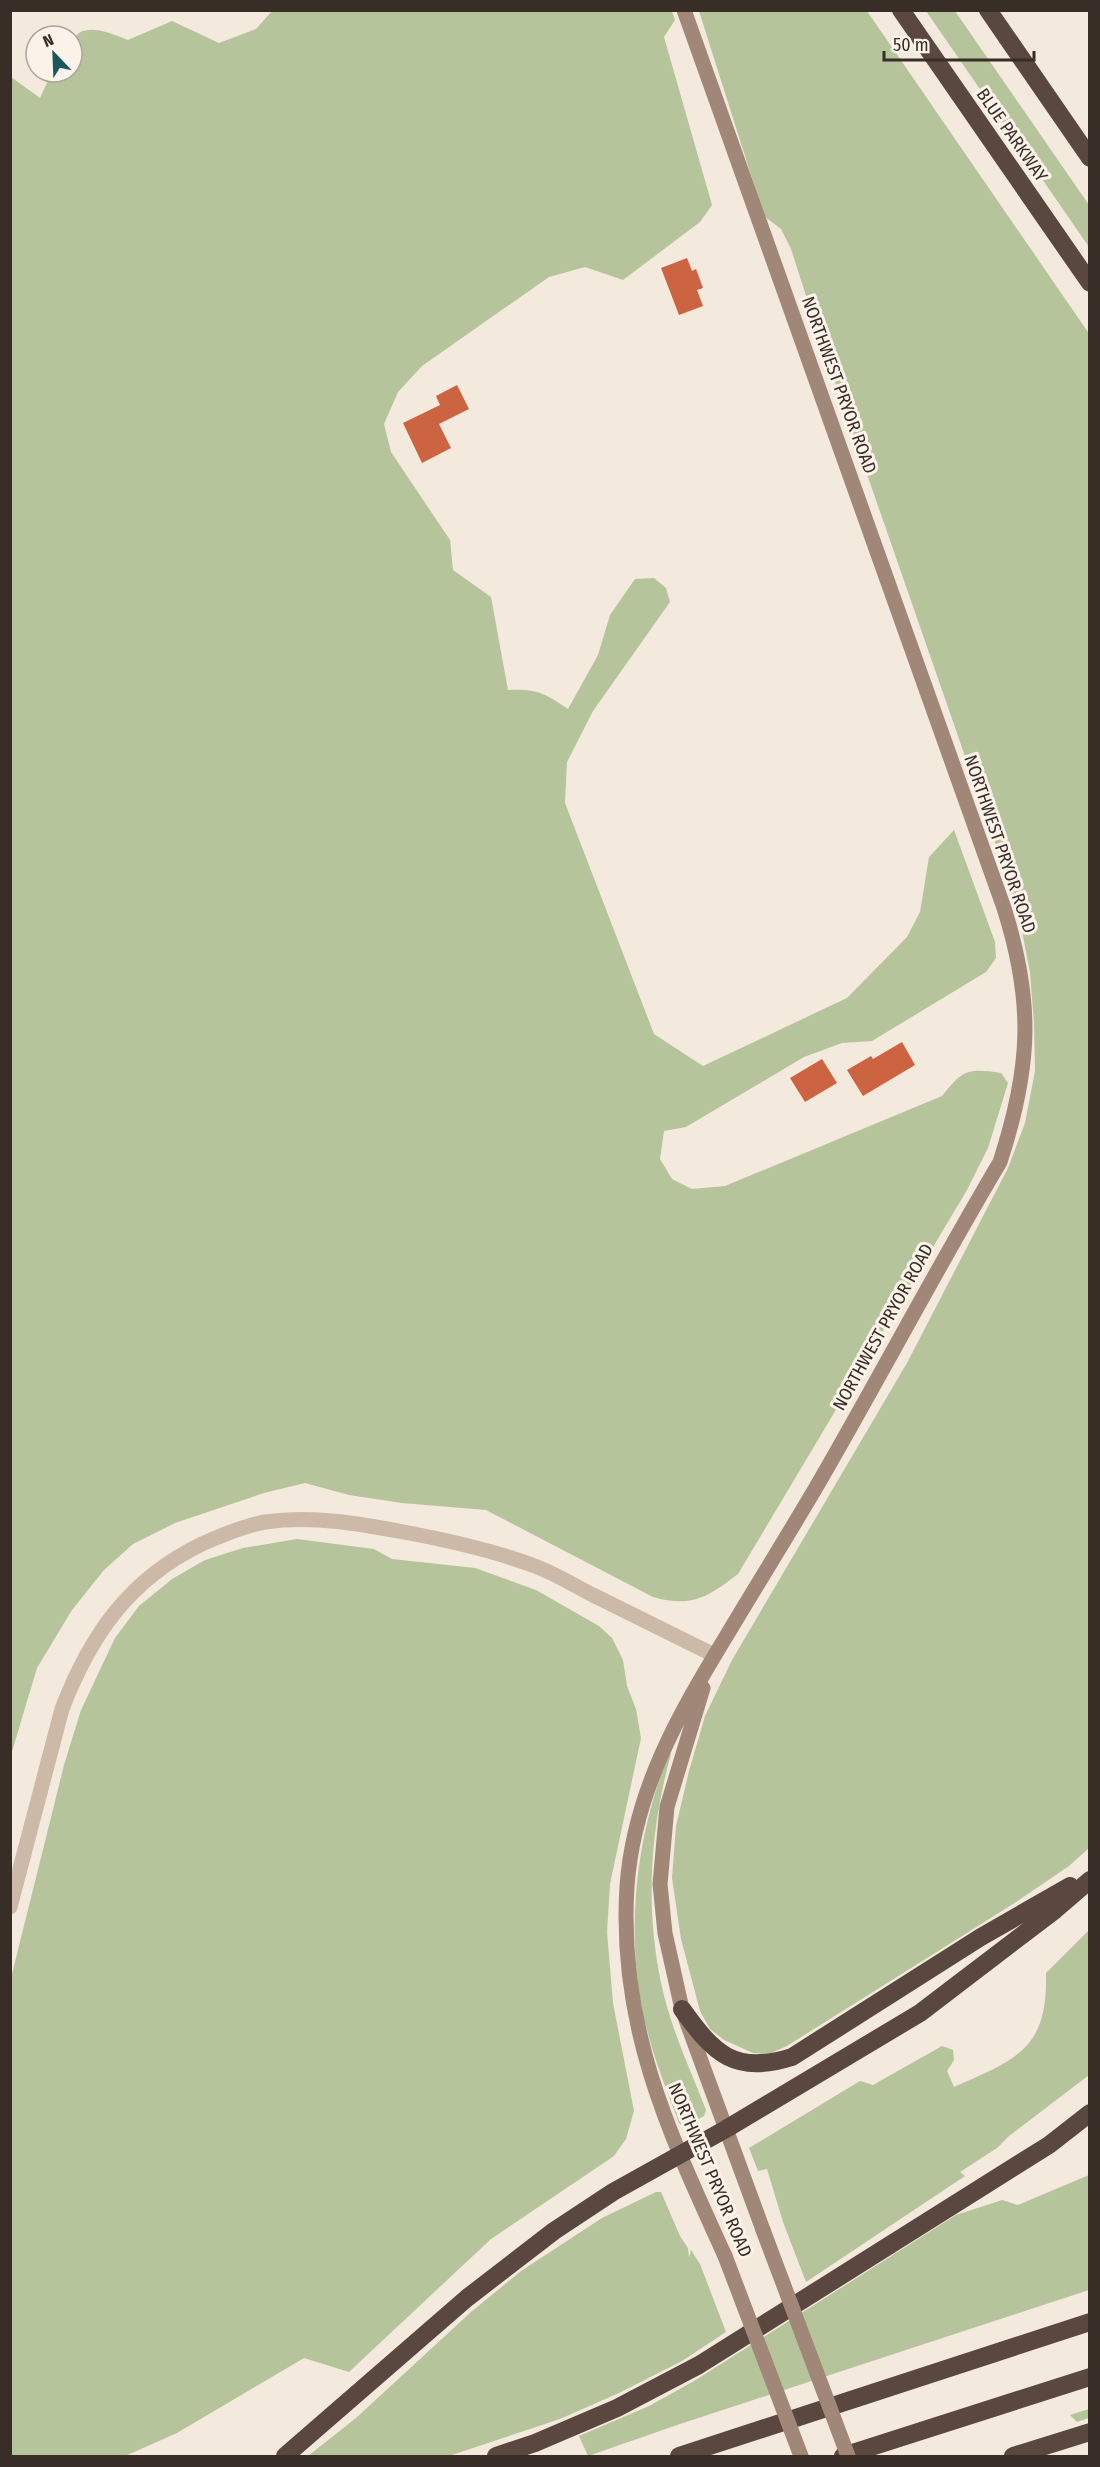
<svg xmlns="http://www.w3.org/2000/svg" width="1100" height="2467" viewBox="0 0 1100 2467" font-family="'Fira Sans Condensed',sans-serif">
<style>
.green{fill:#b6c49b}
.building{fill:#cc6442}
.lines{fill:none;stroke-linecap:round;stroke-linejoin:round}
.minor{stroke:#ccb9a7;stroke-width:15}
.secondary{stroke:#a08778;stroke-width:15}
.motorway{stroke:#5a473f;stroke-width:18}
.secondary-bridge{stroke:#a08778;stroke-width:15}
.labels{text-anchor:middle;dominant-baseline:central;stroke-width:6;stroke-linejoin:round;paint-order:stroke}
.street-label{font-size:18px;fill:#392d28;stroke:#fbf3e9}
</style>
<rect width="100%" height="100%" fill="#f3e9dc"/>
<g class="green">
<path d="M273 10 672 11 675 20 664 37 712 205 700 222 623 280 585 267 549 277 422 366 398 392 384 424 391 452 450 540 453 570 491 597 508 690C538 689 544 693 568 709L598 655 610 615 635 579 654 578 666 588 670 602 593 711 567 762 565 803 654 1034 703 1066 847 998 907 937 920 912 929 857 954 830 995 942 996 958 986 972 872 1041 842 1043 804 1057 686 1127 664 1131 660 1159 672 1179 692 1189 725 1186 942 1096C963 1070 967 1068 1001 1073L1008 1083 988 1148 967 1190 738 1574C708 1597 692 1608 653 1597L486 1510 402 1503 349 1495 305 1483 264 1493 175 1523 133 1544 104 1570 72 1610 37 1668 11 1755V77L40 98 52 72H72C72 64 69 51 72 43 80 19 112 34 128 40L172 21 219 43 256 29Z"/>
<polygon points="699,11 867,11 1090,335 1089,1848 1069,1866 1013,1904 787,2046 769,2054 753,2053 724,2040 710,2029 700,2011 681,1939 672,1878 676,1826 689,1771 705,1716 732,1660 907,1363 1008,1168 1025,1123 1035,1071 1034,1023 1030,973 1021,926 1008,880 819,336 791,249 781,229 764,216"/>
<polygon points="926,11 955,11 1089,205 1089,247"/>
<polygon points="297,1539 374,1549 392,1559 475,1568 536,1590 599,1626 612,1638 623,1660 627,1686 636,1709 641,1738 610,1884 607,1932 613,2003 634,2111 626,2139 614,2156 491,2239 349,2372 304,2358 177,2433 125,2456 11,2456 11,1978 64,1765 81,1710 115,1638 139,1606 172,1579 205,1560 243,1548"/>
<path d="M669 1753 671 1754C648 1836 644 1924 667 2007 677 2042 693 2076 706 2110L704 2116 684 2127 679 2123C669 2096 658 2069 650 2041 623 1948 633 1843 669 1753Z"/>
<path d="M1089 1930V2075L1009 2136 997 2148 960 2172 965 2176 806 2282 783 2222 767 2169 758 2171 749 2148 860 2081 873 2085 942 2046 953 2050 954 2060 947 2071 954 2087C1017 2059 1048 2049 1046 1973Z"/>
<polygon points="1089,2175 1089,2290 680,2424 588,2456 579,2436 649,2406 694,2381 956,2215 1002,2200 1018,2205"/>
<polygon points="656,2192 661,2192 680,2236 688,2248 689,2258 691,2250 700,2264 726,2332 682,2361 619,2393 560,2419 449,2456 308,2456 356,2418 471,2312 521,2271 602,2218"/>
<polygon points="1089,2409 1089,2418 1077,2422 1070,2415"/>
</g>
<g class="building">
<polygon points="687,258 692,271 696,269 703,288 697,290 703,306 679,315 661,268"/>
<polygon points="457,385 469,409 439,424 451,448 422,463 403,423 440,405 436,396"/>
<polygon points="902,1042 915,1065 863,1096 847,1070 871,1056 873,1059"/>
<polygon points="822,1059 837,1083 805,1102 790,1078"/>
</g>
<g class="lines">
<path class="minor" d="M10 1907 62 1709C90 1636 129 1579 202 1544 222 1535 243 1526 265 1522 313 1515 362 1524 409 1533 451 1541 492 1550 532 1565 553 1572 573 1585 593 1595 633 1615 674 1635 714 1655"/>
<g class="secondary">
<path d="M684 10 1004 908C1034 1003 1031 1067 1000 1162 937 1268 880 1377 818 1484 788 1535 757 1585 727 1635 679 1714 634 1791 627 1886 618 2026 669 2133 725 2256"/>
<polyline points="703,1688 667,1807 660,1884 665,1933 682,2009 763,2230"/>
</g>
<g class="motorway">
<polyline points="901,10 1090,283"/>
<polyline points="988,10 1090,158"/>
<path d="M682 2009C714 2054 735 2075 792 2057L981 1937 1070 1886"/>
<polyline points="285,2456 467,2298 554,2231 613,2192 726,2129 920,2013 1055,1910 1090,1880"/>
<polyline points="496,2456 535,2443 617,2408 699,2365 1049,2145 1090,2113"/>
<polyline points="679,2456 1090,2322"/>
<polyline points="843,2456 1090,2377"/>
<polyline points="1013,2456 1090,2432"/>
</g>
<g class="secondary-bridge">
<polyline points="763,2230 848,2456"/>
<polyline points="725,2256 801,2456"/>
</g>
</g>
<g class="labels">
<g class="street-label">
<text transform="translate(1012 135) rotate(55)">BLUE PARKWAY</text>
<text transform="translate(839 385) rotate(70)">NORTHWEST PRYOR ROAD</text>
<text transform="translate(1000 844) rotate(71)">NORTHWEST PRYOR ROAD</text>
<text transform="translate(883 1327) rotate(-61)">NORTHWEST PRYOR ROAD</text>
<text transform="translate(710 2170) rotate(67)">NORTHWEST PRYOR ROAD</text>
</g>
</g>
<rect width="1100" height="2467" fill="none" stroke="#392d28" stroke-width="24"/>
<g transform="translate(54 54) rotate(337)"><circle r="28" fill="#fbf3e9" stroke="#ada49c" stroke-width="1.5"/>
<path d="M0-4.5L10 22L0 15L-10 22Z" fill="#1b585c"/>
<text y="-9" font-size="16" font-weight="bold" text-anchor="middle" fill="#392d28">N</text>
</g>
<path d="M884 51v9h150v-9" fill="none" stroke="#392d28" stroke-width="3"/>
<text x="893" y="51" font-size="18" fill="#392d28" stroke="#fbf3e9" stroke-width="4.5" paint-order="stroke">50 m</text>
</svg>
